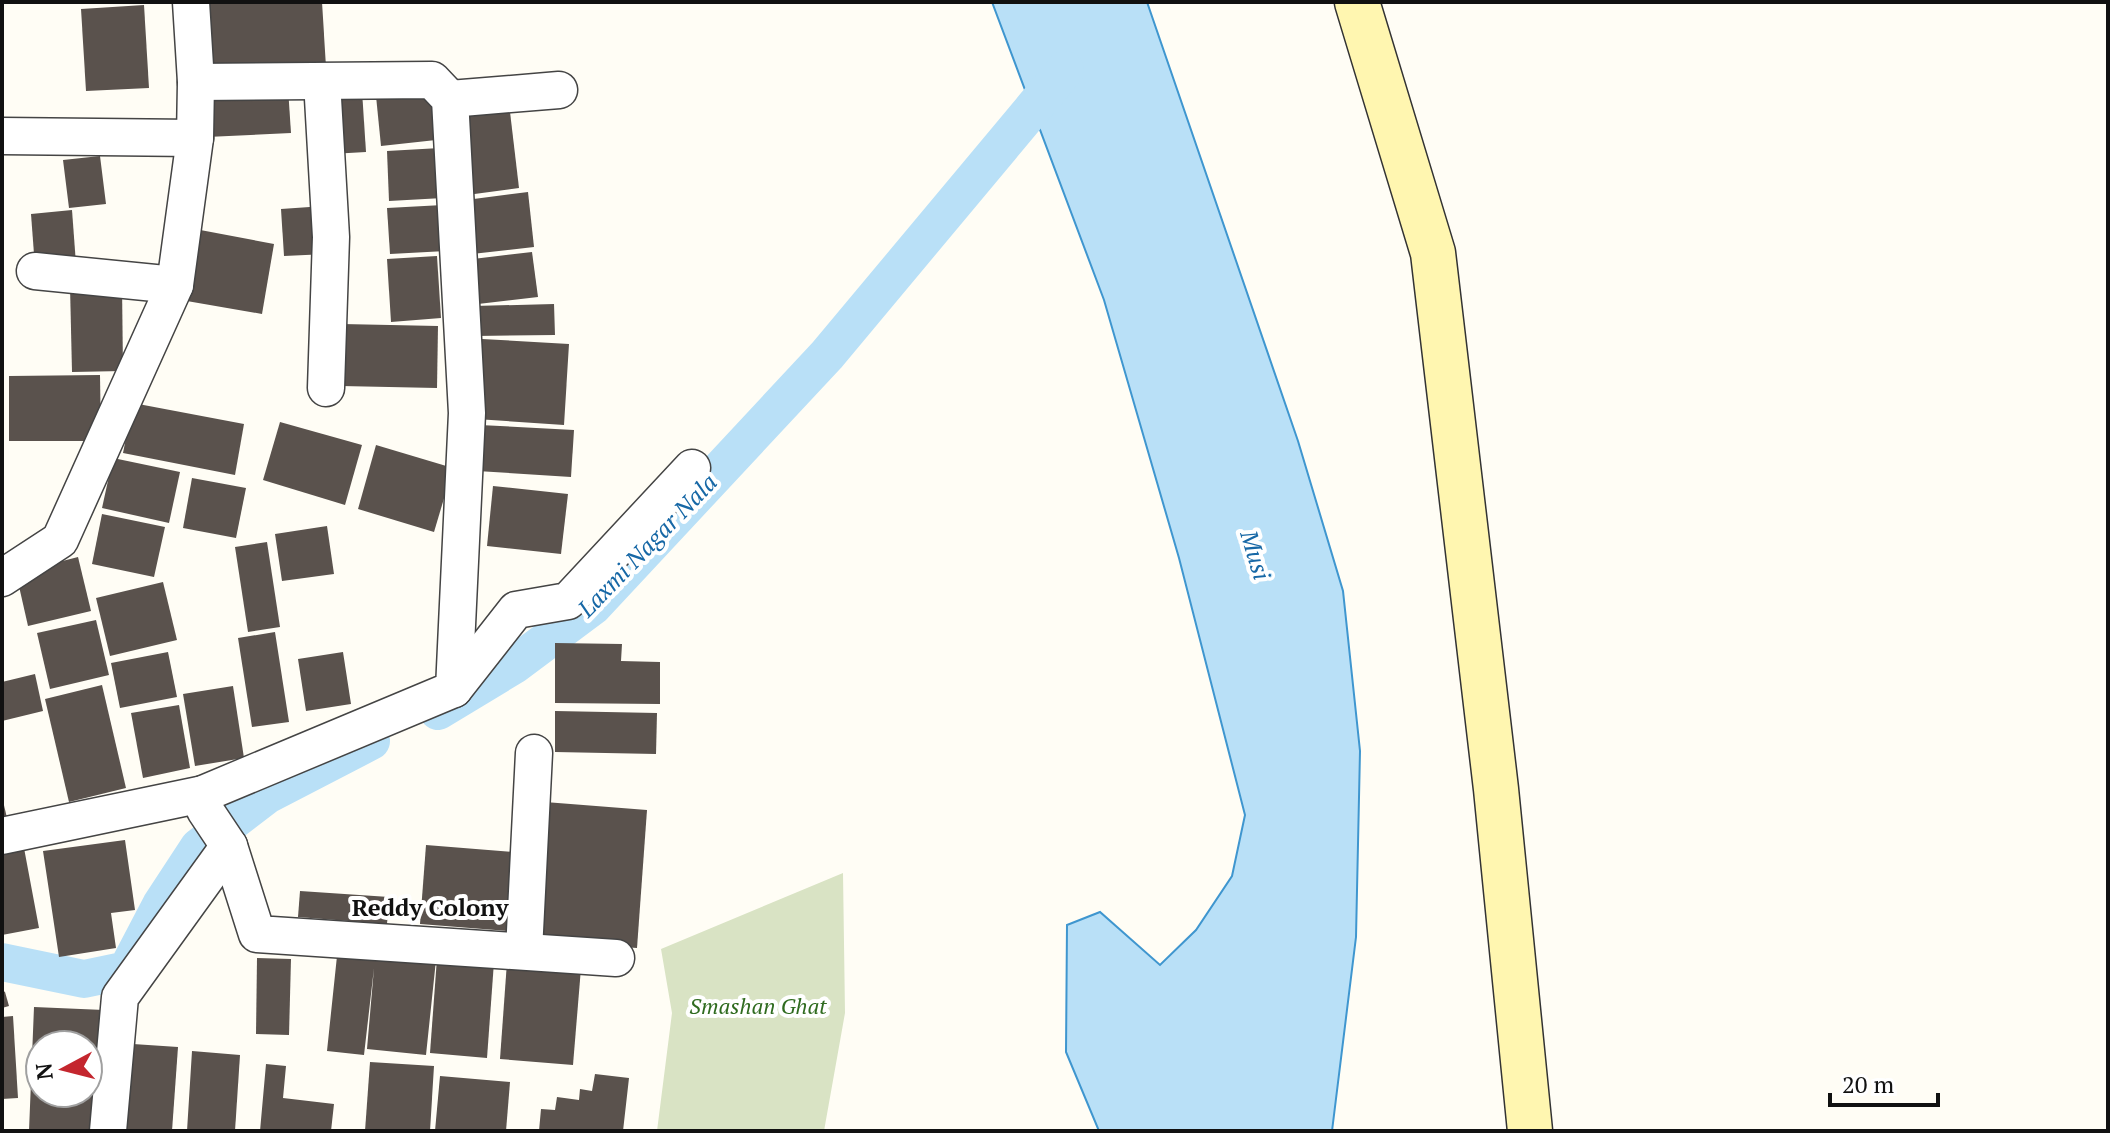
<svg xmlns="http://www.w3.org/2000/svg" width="2110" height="1133" viewBox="0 0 2110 1133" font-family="'PT Serif',serif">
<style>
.cemetery{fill:#d9e3c4}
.water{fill:#b9e0f7;stroke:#3f96cf;stroke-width:2}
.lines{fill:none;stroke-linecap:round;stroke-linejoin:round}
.canal{stroke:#b9e0f7;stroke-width:38}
.building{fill:#5a524d;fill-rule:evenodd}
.street-casing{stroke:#444;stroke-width:39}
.secondary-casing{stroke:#333;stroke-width:47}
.street{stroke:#fff;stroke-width:36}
.secondary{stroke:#fff6b0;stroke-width:44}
.labels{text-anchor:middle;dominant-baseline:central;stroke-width:8;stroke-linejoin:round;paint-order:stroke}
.park-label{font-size:22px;font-style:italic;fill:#2f6b1f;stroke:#fff}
.water-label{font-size:24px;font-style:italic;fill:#1768a6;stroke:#fff}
.neighbourhood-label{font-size:24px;font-weight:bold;fill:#111;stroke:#fff}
</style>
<rect width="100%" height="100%" fill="#fffdf5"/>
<polygon class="cemetery" points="843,873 845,1013 824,1131 657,1131 672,1013 661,949"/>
<polygon class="water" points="992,2 1147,2 1298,441 1343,591 1360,751 1356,937 1332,1131 1099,1131 1066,1052 1067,925 1100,912 1160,965 1196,930 1232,876 1245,815 1179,558 1104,300"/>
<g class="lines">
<g class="canal">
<polyline points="438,711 514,665 593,606 827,355 1065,70"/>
<polyline points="2,962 84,979 127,970 161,905 199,847 267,795 371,741"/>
</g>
</g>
<g class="building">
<polygon points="196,2 322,2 326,67 200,74"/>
<polygon points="144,5 149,88 86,91 81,9"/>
<polygon points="288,88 291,133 207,137 204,93"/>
<polygon points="362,91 366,152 331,154 327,93"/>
<polygon points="431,91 436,140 381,146 376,96"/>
<polygon points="508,95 519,188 467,195 456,101"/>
<polygon points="440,148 443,198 389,201 387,151"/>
<polygon points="100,156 106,204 69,208 63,160"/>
<polygon points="528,192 534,247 472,254 466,200"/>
<polygon points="443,205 446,251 390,254 387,208"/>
<polygon points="324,206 327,254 284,256 281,209"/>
<polygon points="72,210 76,264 35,267 31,214"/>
<polygon points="195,229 274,244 262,314 181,300"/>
<polygon points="532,252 538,297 478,304 473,259"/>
<polygon points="437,256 441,318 391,322 387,259"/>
<polygon points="122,285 123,371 72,372 70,286"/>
<polygon points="554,304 555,335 475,336 474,306"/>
<polygon points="342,324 438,326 437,388 341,386"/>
<polygon points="482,339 569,344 564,425 476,419"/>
<polygon points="100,375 101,441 9,441 9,376"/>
<polygon points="133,403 244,424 235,475 123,453"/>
<polygon points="280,422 362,445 345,505 263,480"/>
<polygon points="480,425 574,430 571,477 477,471"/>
<polygon points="376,445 453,468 434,532 358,509"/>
<polygon points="113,458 180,472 169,523 102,508"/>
<polygon points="192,478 246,488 236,538 183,528"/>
<polygon points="493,486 568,494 561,554 487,546"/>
<polygon points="102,514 165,527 154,577 92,564"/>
<polygon points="327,526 334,574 282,581 275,534"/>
<polygon points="267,542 280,627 248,632 235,547"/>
<polygon points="78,557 91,611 28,626 16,573"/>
<polygon points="163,582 177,640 110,656 96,598"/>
<polygon points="96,620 109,675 50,689 37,633"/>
<polygon points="275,632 289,722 252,727 238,638"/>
<polygon points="555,643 622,644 621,661 660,662 660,704 555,703"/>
<polygon points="168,652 177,697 120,708 111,663"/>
<polygon points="343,652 351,704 306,711 298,659"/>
<polygon points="35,674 43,711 2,721 2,682"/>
<polygon points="102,685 126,788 69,802 45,699"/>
<polygon points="233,686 244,758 195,766 183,694"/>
<polygon points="179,705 190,768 143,778 131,713"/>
<polygon points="555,711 657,713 656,754 555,752"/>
<polygon points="2,797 8,822 2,823"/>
<polygon points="545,802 647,810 637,948 534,941"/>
<polygon points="125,840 135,910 111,913 116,948 59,957 43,851"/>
<polygon points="426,845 514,852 508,931 420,924"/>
<polygon points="24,848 39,928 2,935 2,852"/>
<polygon points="300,891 389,897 387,924 298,917"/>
<polygon points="376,954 436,960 426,1055 367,1049 374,968 364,1055 327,1051 337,956 375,960"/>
<polygon points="257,958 291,959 289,1035 256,1034"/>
<polygon points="437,958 494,962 487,1058 430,1053"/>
<polygon points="507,962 581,968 573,1065 500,1059"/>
<polygon points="2,990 5,992 9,1006 2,1008"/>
<path d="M34 1007 104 1010 100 1131H29ZM40 1045H88V1093H40Z"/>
<polygon points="13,1016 18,1098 2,1099 2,1017"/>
<polygon points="118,1043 178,1047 172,1131 112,1131"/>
<polygon points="192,1051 240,1055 235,1131 187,1131"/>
<polygon points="370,1062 434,1066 430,1131 365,1131"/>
<polygon points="266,1064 286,1066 283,1098 334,1104 331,1131 260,1131"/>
<polygon points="595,1074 629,1078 623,1131 539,1131 541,1109 555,1110 557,1097 579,1100 580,1089 592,1091"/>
<polygon points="440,1076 510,1082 506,1131 435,1131"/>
</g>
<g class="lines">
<defs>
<g id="street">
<polyline points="322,81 331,237 326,388"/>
<polyline points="450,99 559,90"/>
<polyline points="2,136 195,138"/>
<polyline points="35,271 175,285"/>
<polyline points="2,578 60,540 175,285 195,138 196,82 191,2"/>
<polyline points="454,689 516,610 568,601 692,468"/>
<polyline points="203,794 205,810 229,846 257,934 616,958"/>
<polyline points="2,836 203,794 454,689 467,413 450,99 432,80 196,82"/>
<polyline points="524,951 534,753"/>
<polyline points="108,1131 120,997 229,846"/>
</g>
<polyline id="secondary" points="1357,2 1433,253 1496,789 1530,1131"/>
</defs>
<use href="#street" class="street-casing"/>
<use href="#secondary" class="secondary-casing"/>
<use href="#street" class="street"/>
<use href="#secondary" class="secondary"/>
</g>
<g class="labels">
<g class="park-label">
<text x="758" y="1005">Smashan Ghat</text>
</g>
<g class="water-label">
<text transform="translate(647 545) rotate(-46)">Laxmi Nagar Nala</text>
<text transform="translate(1256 555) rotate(73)">Musi</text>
</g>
<g class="neighbourhood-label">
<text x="430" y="907">Reddy Colony</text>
</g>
</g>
<rect width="2110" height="1133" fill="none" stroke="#111111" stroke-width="8"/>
<g transform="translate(64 1069) rotate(263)"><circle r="38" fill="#ffffff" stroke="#a0a0a0" stroke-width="2"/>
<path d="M0-6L14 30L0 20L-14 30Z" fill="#c4262e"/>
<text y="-12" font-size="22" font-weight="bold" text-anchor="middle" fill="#111111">N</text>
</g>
<path d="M1830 1093v12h108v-12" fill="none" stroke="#111111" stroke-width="4"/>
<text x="1842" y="1093" font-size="24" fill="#111111" stroke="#ffffff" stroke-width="6" paint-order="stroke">20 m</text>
</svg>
